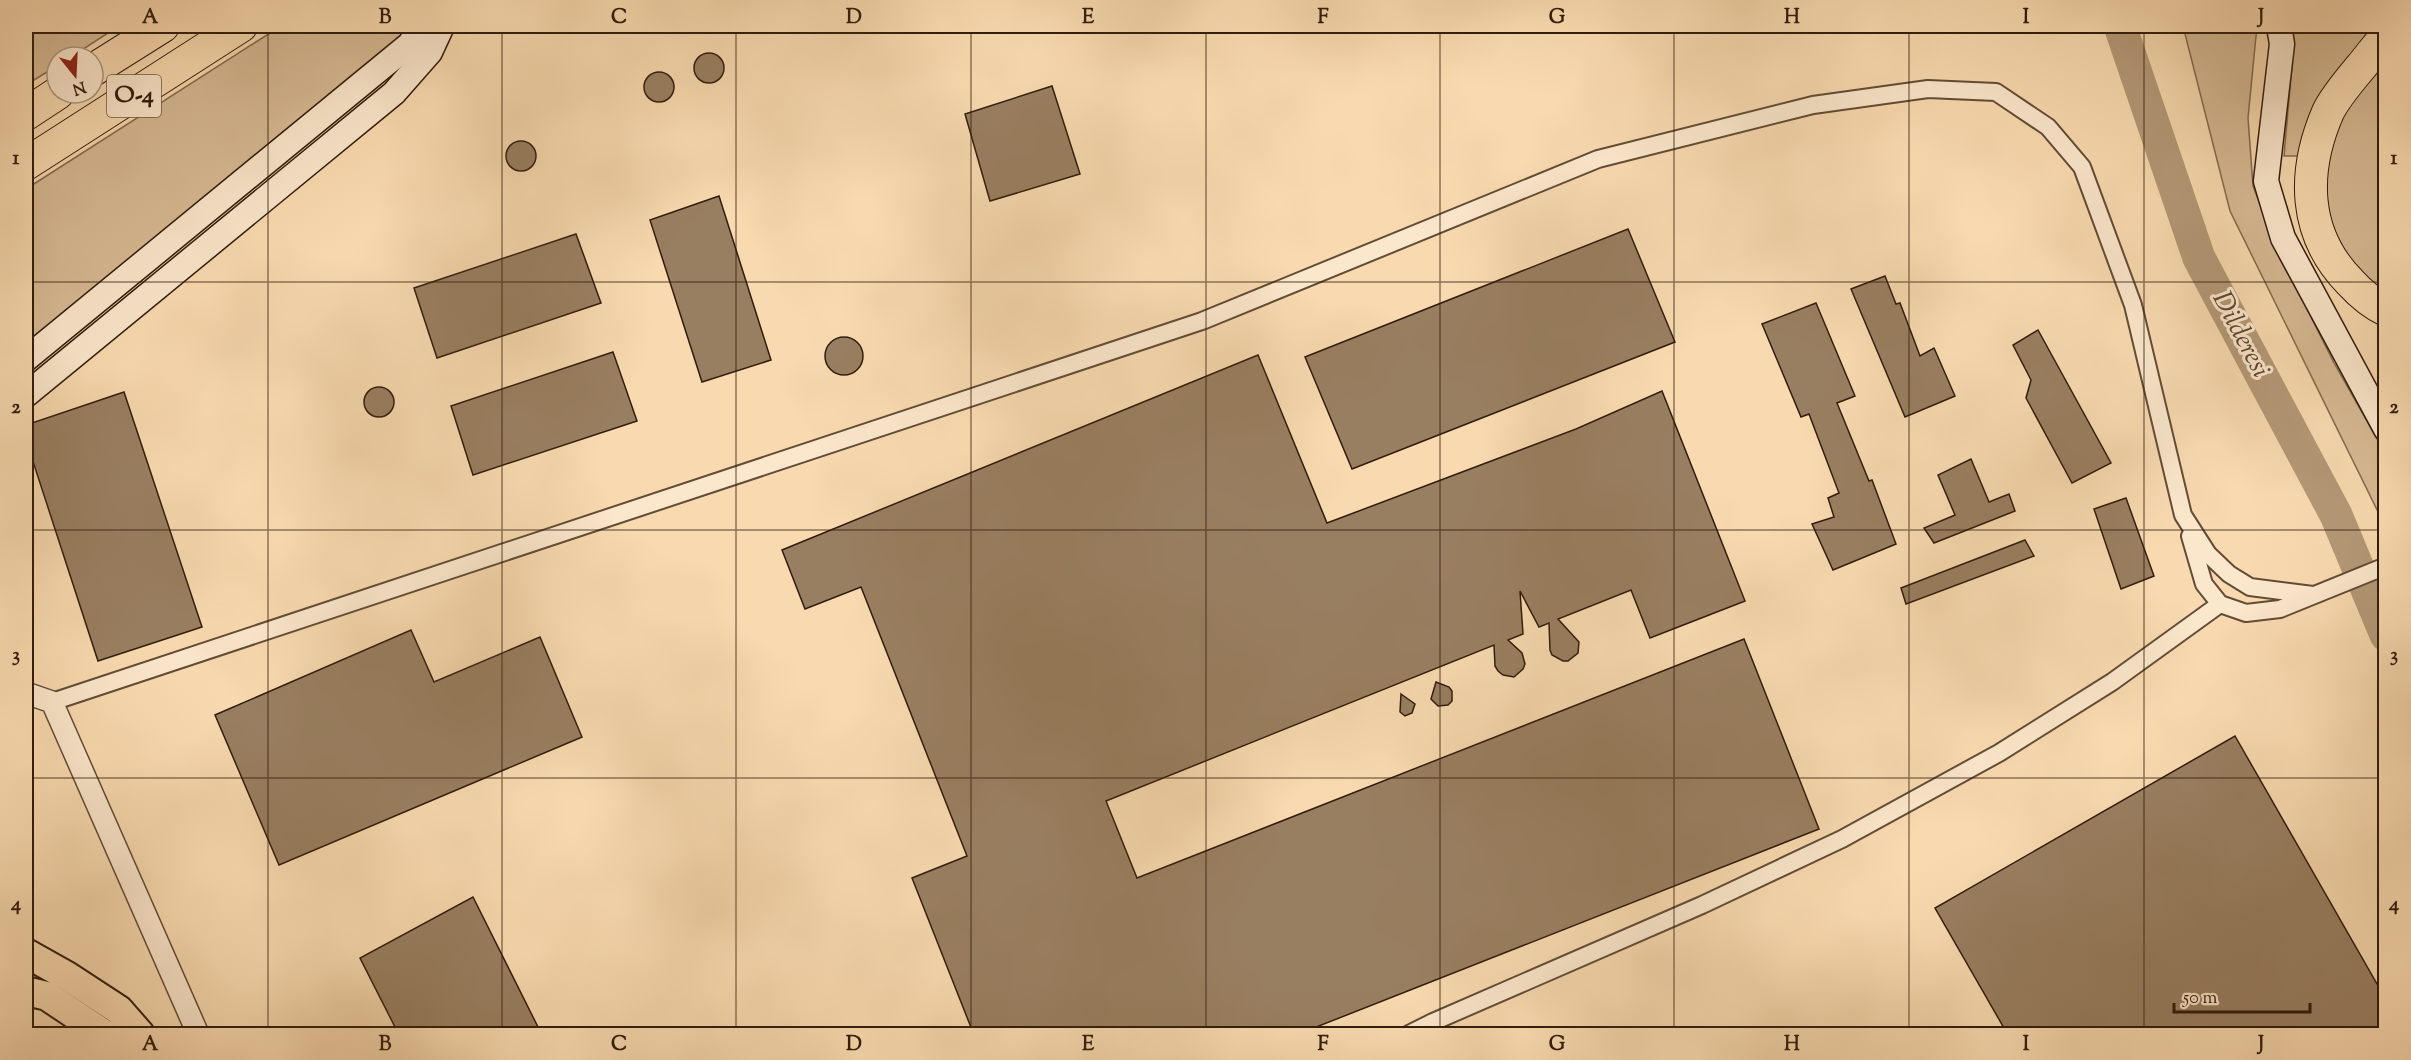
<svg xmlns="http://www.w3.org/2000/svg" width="2411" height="1060" viewBox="0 0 2411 1060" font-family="'Sorts Mill Goudy',serif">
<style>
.green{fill:#d7ba94;stroke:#846b50;stroke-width:1.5}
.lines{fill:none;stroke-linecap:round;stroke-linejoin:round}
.river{stroke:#b59978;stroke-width:33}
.building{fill:#997f61;stroke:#311c0c;stroke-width:1.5}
.minor-casing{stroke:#634c35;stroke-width:20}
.tertiary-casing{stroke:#634c35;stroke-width:24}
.secondary-casing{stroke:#311c0c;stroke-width:27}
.trunk-casing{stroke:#311c0c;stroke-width:32}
.motorway-casing{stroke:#311c0c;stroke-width:34}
.minor{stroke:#fbe7cc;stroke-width:16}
.tertiary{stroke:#fbe7cc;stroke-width:21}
.secondary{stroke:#fbe7cc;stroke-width:24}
.trunk{stroke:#f9dab0;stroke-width:28}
.motorway{stroke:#f9dab0;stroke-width:32}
.motorway-bridge-casing{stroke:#311c0c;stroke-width:34;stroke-linecap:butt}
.motorway-bridge{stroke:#f9dab0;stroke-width:32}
.grid{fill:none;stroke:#311c0c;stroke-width:1.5;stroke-opacity:0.55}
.labels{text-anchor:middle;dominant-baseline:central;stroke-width:6;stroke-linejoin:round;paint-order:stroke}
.shield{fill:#fbe7cc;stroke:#6e5946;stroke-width:1.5}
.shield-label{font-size:24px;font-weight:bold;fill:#311c0c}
.water-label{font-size:27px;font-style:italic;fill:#5f4832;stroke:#fbe7cc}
.neatline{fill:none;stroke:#311c0c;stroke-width:2}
.grid-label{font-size:20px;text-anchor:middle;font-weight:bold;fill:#311c0c}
</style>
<rect width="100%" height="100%" fill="#f9dab0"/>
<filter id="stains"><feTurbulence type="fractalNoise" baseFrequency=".00333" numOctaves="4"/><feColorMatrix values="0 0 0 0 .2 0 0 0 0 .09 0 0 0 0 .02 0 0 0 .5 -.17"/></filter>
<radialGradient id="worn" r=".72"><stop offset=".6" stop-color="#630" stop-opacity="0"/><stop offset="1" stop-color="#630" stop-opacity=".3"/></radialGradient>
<g class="green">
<polygon points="26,26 119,26 71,57 57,57 57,66 26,85"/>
<polygon points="281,26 405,26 401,35 26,345 26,189"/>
<polygon points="2183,26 2257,26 2248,118 2253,186 2278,251 2334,363 2385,453 2385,526 2230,211"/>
<polygon points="2293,26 2360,26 2366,34 2309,124 2302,156 2284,156 2292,66"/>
<polygon points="2385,64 2385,298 2354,273 2326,217 2323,170 2340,115"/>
</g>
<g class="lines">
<polyline class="river" points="2120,26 2199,258 2336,515 2386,635"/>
</g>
<g class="building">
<circle cx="709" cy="68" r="15"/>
<circle cx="659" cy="87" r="15"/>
<polygon points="1052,86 1080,174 990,201 965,114"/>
<circle cx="521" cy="156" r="15"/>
<polygon points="719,196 771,360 702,382 650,220"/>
<polygon points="1628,229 1675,342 1352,469 1305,357"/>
<polygon points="576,234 601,303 437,358 414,288"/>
<polygon points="1885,276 1896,304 1900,303 1920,356 1934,348 1955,396 1905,417 1851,289"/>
<polygon points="1816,303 1855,396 1837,403 1869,481 1872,480 1896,544 1833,570 1812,524 1834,517 1828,498 1839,493 1809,414 1801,417 1762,324"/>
<polygon points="2038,330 2111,463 2072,483 2026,398 2031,380 2013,345"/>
<circle cx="844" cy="356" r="19"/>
<polygon points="613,352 637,421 473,475 451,406"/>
<polygon points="1258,355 1327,523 1576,429 1662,391 1745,601 1650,638 1631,590 1558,619 1579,642 1578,653 1568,661 1563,661 1552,655 1550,650 1549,623 1539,627 1520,591 1523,634 1508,640 1522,653 1525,664 1523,669 1514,677 1503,675 1498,671 1495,666 1494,645 1106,801 1137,878 1744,639 1819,829 1296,1035 974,1035 912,878 967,856 861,587 805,609 782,550"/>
<circle cx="379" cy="402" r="15"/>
<polygon points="124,392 202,627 98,661 26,440 26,425"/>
<polygon points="1971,459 1989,502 2009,494 2015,511 1934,543 1924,528 1955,515 1938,475"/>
<polygon points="2126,498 2154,576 2121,589 2094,509"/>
<polygon points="2025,540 2034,556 1906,604 1901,588"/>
<polygon points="411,630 434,682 540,637 582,737 279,865 215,715"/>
<polygon points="1436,682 1449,687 1452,691 1452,701 1448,705 1438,706 1431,699"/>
<polygon points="1401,694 1415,704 1412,713 1405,716 1400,712"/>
<polygon points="2235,736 2385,998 2385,1035 2008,1035 1935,908"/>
<polygon points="473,897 542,1035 399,1035 360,958"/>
</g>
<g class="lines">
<defs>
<g id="minor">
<polyline points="2190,536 2204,584 2220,604 2246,613 2280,609 2386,566"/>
<polyline points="52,702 1202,321 1598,159 1813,105 1928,89 1996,92 2048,127 2082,167 2133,305 2183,515 2208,554 2229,574 2250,587 2313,595"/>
<polyline points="1409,1034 1433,1022 1702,905 1842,839 1999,753 2112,682 2220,604"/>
</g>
<polyline id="tertiary" points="26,693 52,702 198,1034"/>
<g id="secondary">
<polyline points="2279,26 2282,44 2266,181 2283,238 2386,429"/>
<polyline points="26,359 410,44 420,26"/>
<polyline points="26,395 394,93 430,52 442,26"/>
</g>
<g id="trunk">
<polyline points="26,953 67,976 119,1010 140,1034"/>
<polyline points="26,991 47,996 104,1034"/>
</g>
<g id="motorway">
<path d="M2372 53C2359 70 2337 93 2328 112 2302 172 2303 234 2350 282 2361 294 2371 303 2386 310"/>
<polyline points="93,70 163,26"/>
<polyline points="26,114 58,93"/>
<polyline points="26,164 241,26"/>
</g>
</defs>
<use href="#minor" class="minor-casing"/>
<use href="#tertiary" class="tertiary-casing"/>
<use href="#secondary" class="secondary-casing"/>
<use href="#trunk" class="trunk-casing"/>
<use href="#motorway" class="motorway-casing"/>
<use href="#minor" class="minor"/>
<use href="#tertiary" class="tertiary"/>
<use href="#secondary" class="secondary"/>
<use href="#trunk" class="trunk"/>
<use href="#motorway" class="motorway"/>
<defs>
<polyline id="motorway-bridge" points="2372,53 2386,36"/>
</defs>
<use href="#motorway-bridge" class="motorway-bridge-casing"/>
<use href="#motorway-bridge" class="motorway-bridge"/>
</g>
<path class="grid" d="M268 26V1034M502 26V1034M736 26V1034M971 26V1034M1206 26V1034M1440 26V1034M1674 26V1034M1909 26V1034M2144 26V1034M26 282H2386M26 530H2386M26 778H2386"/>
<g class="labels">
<rect class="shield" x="107" y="75" width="54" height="42" rx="4.5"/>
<g class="shield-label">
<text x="134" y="96">O-4</text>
</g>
<g class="water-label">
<text transform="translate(2240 335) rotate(62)">Dilderesi</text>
</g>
</g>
<rect width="2411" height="1060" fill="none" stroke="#f9dab0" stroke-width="66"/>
<g transform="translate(75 75) rotate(162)"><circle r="28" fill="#fbe7cc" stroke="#aa967f" stroke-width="1.5"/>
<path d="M0-4.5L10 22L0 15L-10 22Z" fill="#8f2418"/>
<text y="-9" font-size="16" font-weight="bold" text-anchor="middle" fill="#311c0c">N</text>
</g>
<path d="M2174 1003v9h136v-9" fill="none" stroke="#311c0c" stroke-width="3"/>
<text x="2183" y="1003" font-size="18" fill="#311c0c" stroke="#fbe7cc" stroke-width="4.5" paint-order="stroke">50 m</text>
<rect x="33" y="33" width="2345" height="994" class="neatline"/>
<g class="grid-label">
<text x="150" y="23">A</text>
<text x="385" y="23">B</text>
<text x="619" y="23">C</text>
<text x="854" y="23">D</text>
<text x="1088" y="23">E</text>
<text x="1323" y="23">F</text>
<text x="1557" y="23">G</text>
<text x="1792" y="23">H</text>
<text x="2026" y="23">I</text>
<text x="2261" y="23">J</text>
<text x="16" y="164">1</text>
<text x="2394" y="164">1</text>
<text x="16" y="413">2</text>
<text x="2394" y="413">2</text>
<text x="16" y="661">3</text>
<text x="2394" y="661">3</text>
<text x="16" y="910">4</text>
<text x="2394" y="910">4</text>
<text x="150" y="1050">A</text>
<text x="385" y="1050">B</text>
<text x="619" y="1050">C</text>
<text x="854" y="1050">D</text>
<text x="1088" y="1050">E</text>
<text x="1323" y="1050">F</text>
<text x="1557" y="1050">G</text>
<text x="1792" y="1050">H</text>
<text x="2026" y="1050">I</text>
<text x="2261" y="1050">J</text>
</g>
<rect width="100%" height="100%" filter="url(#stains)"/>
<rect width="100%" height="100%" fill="url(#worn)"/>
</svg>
